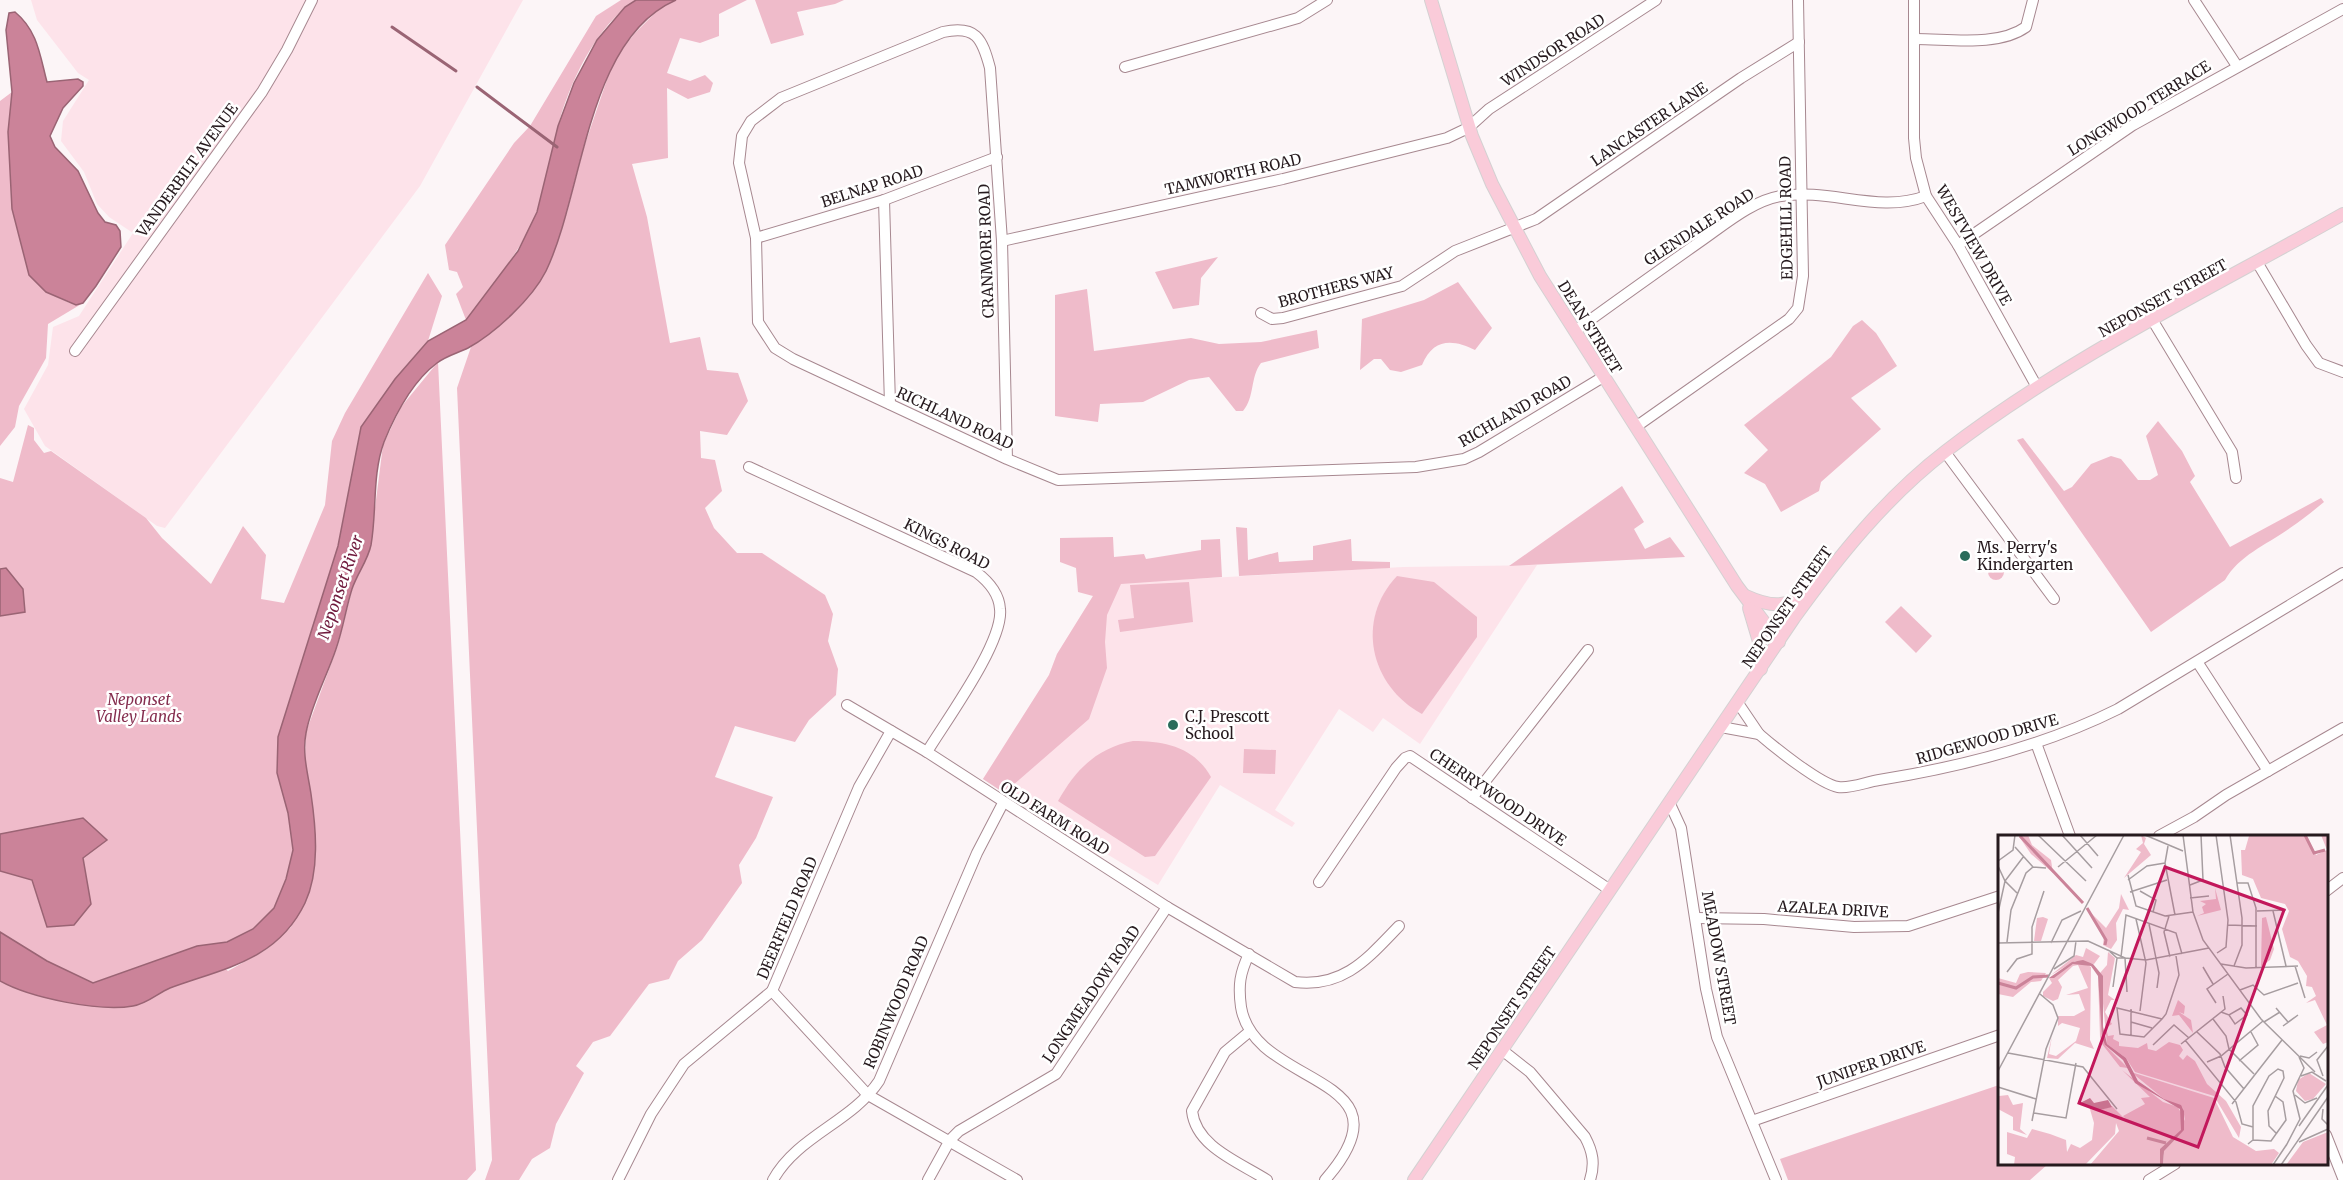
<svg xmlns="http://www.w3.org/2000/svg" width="2343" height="1180" viewBox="0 0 2343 1180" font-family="Merriweather,serif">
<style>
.built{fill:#fde3ea}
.green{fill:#efbbca}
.water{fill:#cb8399;stroke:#9a6474;stroke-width:1.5}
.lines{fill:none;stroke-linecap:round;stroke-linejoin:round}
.stream{stroke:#9a6474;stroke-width:3}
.minor-casing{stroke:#a78890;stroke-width:12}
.major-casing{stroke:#d4d1d2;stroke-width:14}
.minor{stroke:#fff;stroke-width:10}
.major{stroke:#facbd9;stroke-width:12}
.poi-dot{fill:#2a6c5b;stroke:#fff;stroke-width:2}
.labels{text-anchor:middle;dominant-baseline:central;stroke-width:5;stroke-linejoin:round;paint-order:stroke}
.street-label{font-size:15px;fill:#261a1e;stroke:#fff}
.poi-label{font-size:15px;fill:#261a1e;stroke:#fff;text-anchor:start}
.park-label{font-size:15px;font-style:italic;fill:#852e4f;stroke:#fff}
.water-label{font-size:16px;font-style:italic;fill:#701a3d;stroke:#fff}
.inset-river{fill:none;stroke:#cb8399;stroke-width:3}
.inset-road{fill:none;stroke:#a69da0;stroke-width:1.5}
.view{fill:#c2185b;fill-opacity:0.15;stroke:#c2185b;stroke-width:3}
.inset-edge{fill:none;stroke:#261a1e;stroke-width:3}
</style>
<rect width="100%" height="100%" fill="#fcf5f7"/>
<g class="built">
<polygon points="31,0 523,0 420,186 165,528 157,526 45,446 24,409 48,365 53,327 79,316 133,233 109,217 97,204 84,172 61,141 63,121 89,80 78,73 37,20"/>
<polygon points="1537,565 1420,744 1383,718 1373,732 1339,709 1275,810 1295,823 1292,827 1220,785 1158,885 983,779 1049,675 1057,654 1106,575 1121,583 1403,567"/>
</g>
<g class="green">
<path d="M621 0H636C596 25 568 85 557 130 550 157 547 188 536 214 520 253 492 285 466 320L456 294 463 287 457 272 449 270 445 245 514 143 530 126 596 16Z"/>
<polygon points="676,0 747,0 719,14 719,36 700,43 680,38 667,73 690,81 705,75 713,83 710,92 688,99 667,88 668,158 632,164 647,217 670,343 700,337 707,370 738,373 748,401 727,435 700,431 701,458 715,460 722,491 705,508 714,528 737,553 762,553 825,595 833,614 828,641 838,669 836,695 809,720 795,742 735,726 715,777 773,797 756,838 739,865 742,883 702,940 678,961 669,979 649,984 610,1036 593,1042 576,1066 584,1073 556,1124 550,1148 532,1159 519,1180 485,1180 492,1160 457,388 471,347 514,313 567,213 583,150 614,59 635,33 663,5"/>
<polygon points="755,0 844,0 835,4 797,12 804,35 771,44"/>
<polygon points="12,92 8,132 29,275 46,292 70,303 83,303 48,324 46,358 19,406 15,427 0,446 0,101"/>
<polygon points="1218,257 1201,278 1199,305 1173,309 1155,272"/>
<polygon points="428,273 442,296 428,341 395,379 361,427 338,546 310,642 288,813 293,850 286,879 274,908 253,929 227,942 197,946 228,971 267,949 291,927 315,833 305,762 306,732 338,645 353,586 370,547 383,445 401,407 438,362 476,1170 467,1180 0,1180 0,478 13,482 28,425 34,428 34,440 44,453 51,451 146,518 162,538 211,584 243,526 266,555 261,599 284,603 325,505 332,441 345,413"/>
<path d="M1458 282 1492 328 1475 350C1453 339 1433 338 1422 365L1401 372 1390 370 1381 359H1374L1360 370 1362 319 1424 300Z"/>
<path d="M1087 289 1094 351 1191 338 1219 344 1261 342 1317 330 1319 348 1261 363C1250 377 1255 397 1243 411H1236L1209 377 1189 380 1143 402 1100 404 1098 422 1055 416V295Z"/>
<polygon points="1862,320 1876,333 1897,366 1851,398 1881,429 1821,482 1819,491 1781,512 1765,484 1744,473 1768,450 1744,425 1831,357 1853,326"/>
<path d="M2158 421 2182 451 2195 476 2190 482 2230 547 2321 498 2324 502C2313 511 2302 520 2290 528 2268 544 2239 555 2225 580L2151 632 2017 440 2023 438 2064 491 2072 487 2091 464 2111 456 2121 459 2138 480H2150L2158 475 2146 436Z"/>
<polygon points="1622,486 1644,522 1634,529 1645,549 1670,537 1685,557 1509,566"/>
<polygon points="1236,527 1247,528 1248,560 1278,552 1279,562 1313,560 1313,546 1351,539 1352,561 1390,562 1390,568 1239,576"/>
<polygon points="1113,537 1114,557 1144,554 1146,559 1201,550 1201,540 1220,539 1222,577 1121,584 1107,615 1105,642 1107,668 1089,719 1004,793 983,779 1049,675 1057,654 1093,596 1078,592 1076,568 1060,562 1060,538"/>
<circle cx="1996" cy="572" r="8"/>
<path d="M1397 576 1434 582 1477 617V637L1422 714C1370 686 1355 620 1397 576Z"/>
<polygon points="1189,582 1193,622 1120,632 1118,620 1134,618 1130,585"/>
<polygon points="1901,606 1932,636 1916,653 1885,622"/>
<path d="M1133 741C1165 741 1194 747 1211 777L1155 856 1145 857 1058 801C1076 769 1097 748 1133 741Z"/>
<polygon points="1244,749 1276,750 1275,774 1243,773"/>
<polygon points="1999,1085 2000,1164 2048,1164 2030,1180 1788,1180 1780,1159"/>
</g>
<g class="water">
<path d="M636 0H676C586 39 584 192 546 271 532 299 495 333 468 348 458 353 446 356 437 363 413 381 395 415 384 442 372 475 377 511 371 545 368 560 357 574 352 589 346 608 343 629 336 649 327 676 311 705 306 733 302 754 308 774 311 794 316 828 320 871 305 903 277 961 224 968 170 988 158 993 147 1004 133 1006 100 1012 30 998 0 981V932L47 961 93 983 197 946 227 942 253 929 274 908 286 879 293 850 288 813 277 773 278 737 338 546 361 427 395 379 428 341 466 320 518 251 537 212 558 126 574 83 597 40 625 7Z"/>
<path d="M15 12C38 31 40 56 47 82L78 79 83 82V86L63 108 50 136 55 147 78 171 98 213 105 222 116 225 120 231 121 247 96 286 83 303 76 305 46 292 29 275 12 209 8 132 12 92 6 30 9 13Z"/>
<polygon points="6,568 23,589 25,612 0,616 0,569"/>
<polygon points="83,818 107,840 83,858 91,904 74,925 47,927 32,880 0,871 0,834"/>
</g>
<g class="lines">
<g class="stream">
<polyline points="392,27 456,71"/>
<polyline points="477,87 557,147"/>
</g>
<defs>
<g id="minor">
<polyline points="1914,0 1914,138 1916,158 1926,196 1958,245 2037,387"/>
<polyline points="2194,0 2237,66"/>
<path d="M1916 39C1950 39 1998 47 2026 27L2033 0"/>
<polyline points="1125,67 1298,18 1327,0"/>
<polyline points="884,200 890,404"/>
<polyline points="756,238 884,200 997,157"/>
<polyline points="1002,241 1283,179 1447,138 1468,128 1489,109 1656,0"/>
<polyline points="1958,245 2133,125 2343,9"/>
<polyline points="2257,262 2306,345 2319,363 2343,372"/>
<polyline points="1261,313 1272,319 1283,318 1402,286 1455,251 1536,219 1741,78 1799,42"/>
<polyline points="2153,321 2232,452 2236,478"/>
<path d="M1575 331C1616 301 1657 272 1698 243 1723 226 1751 201 1781 196 1830 188 1879 214 1926 196"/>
<polyline points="75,351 262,92 287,50 312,0"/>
<polyline points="1637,426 1789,319 1798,308 1803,276 1798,0"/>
<polyline points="1945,452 2054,599"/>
<path d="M1007 459 1002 241 990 68C982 38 976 25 943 32L781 98 751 121 742 136 739 163 756 238 758 322 775 348 793 359 1007 459 1058 480 1416 467 1464 459 1479 452 1603 377"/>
<path d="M749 467 976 572C988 581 999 593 1000 609 1004 642 945 722 927 752"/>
<polyline points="2198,663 2268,771"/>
<path d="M847 705 927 752 1167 907 1295 982C1344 988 1368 958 1399 926"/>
<polyline points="1721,727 1759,734 1738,703"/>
<path d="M1759 734C1774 747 1820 784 1838 787 1850 789 1866 782 1879 780 1960 767 2044 746 2118 709L2343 573"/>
<polyline points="2036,743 2070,836"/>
<polyline points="1472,798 1588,650"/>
<polyline points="1670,804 1681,828 1706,989 1717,1037 1776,1180"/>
<polyline points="2159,836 2194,817 2226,795 2343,728"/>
<polyline points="1319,882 1396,768 1405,758 1410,756 1610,890"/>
<polyline points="2326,891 2343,878"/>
<polyline points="1696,918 1764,919 1854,927 1908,926 2000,896"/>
<path d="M1249 954C1240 973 1238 985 1241 1007 1254 1089 1419 1073 1325 1180"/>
<polyline points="772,991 868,1095 1017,1180"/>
<path d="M1249 1032 1225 1052 1192 1111C1196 1147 1239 1162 1267 1180"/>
<path d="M1502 1050 1530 1072 1585 1137C1593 1152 1595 1164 1590 1180"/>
<polyline points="1752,1121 2000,1035"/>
<polyline points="2326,1135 2343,1178"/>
<polyline points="618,1180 651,1114 684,1064 772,991 859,787 891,731"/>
<path d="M773 1180C797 1136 852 1122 879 1081L977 853 1003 803"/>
<polyline points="928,1180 950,1140 959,1131 1056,1074 1167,907"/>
<polyline points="2149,1180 2175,1164"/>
</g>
<g id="major">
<polyline points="1431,0 1472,136 1492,184 1540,276 1737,586 1779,642"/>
<path d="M1746 596C1772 608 1786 607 1811 593"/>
<polyline points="1749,608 1760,645 1761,669"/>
<path d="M1414 1180 1794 618C1838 557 1886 497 1946 451 2065 359 2212 288 2343 214"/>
</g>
</defs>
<use href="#minor" class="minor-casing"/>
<use href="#major" class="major-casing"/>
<use href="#minor" class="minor"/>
<use href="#major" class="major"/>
</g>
<g class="poi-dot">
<circle cx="1965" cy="556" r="6"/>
<circle cx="1173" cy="725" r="6"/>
</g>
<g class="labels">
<g class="street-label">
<text transform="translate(1553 50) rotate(-33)">WINDSOR ROAD</text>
<text transform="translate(2139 108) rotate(-32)">LONGWOOD TERRACE</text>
<text transform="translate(1649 124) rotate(-34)">LANCASTER LANE</text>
<text transform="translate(187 170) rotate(-54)">VANDERBILT AVENUE</text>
<text transform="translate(1233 174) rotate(-13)">TAMWORTH ROAD</text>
<text transform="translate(872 186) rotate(-18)">BELNAP ROAD</text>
<text transform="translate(1786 218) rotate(-91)">EDGEHILL ROAD</text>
<text transform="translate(1699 227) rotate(-33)">GLENDALE ROAD</text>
<text transform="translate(1974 245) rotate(60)">WESTVIEW DRIVE</text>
<text transform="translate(986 251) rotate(-92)">CRANMORE ROAD</text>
<text transform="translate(1336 287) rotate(-15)">BROTHERS WAY</text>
<text transform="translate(2163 298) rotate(-29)">NEPONSET STREET</text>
<text transform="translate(1590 327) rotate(58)">DEAN STREET</text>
<text transform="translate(1515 411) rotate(-30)">RICHLAND ROAD</text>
<text transform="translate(955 418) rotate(25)">RICHLAND ROAD</text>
<text transform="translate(947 544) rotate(27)">KINGS ROAD</text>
<text transform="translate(1787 607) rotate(-55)">NEPONSET STREET</text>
<text transform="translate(1987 739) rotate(-16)">RIDGEWOOD DRIVE</text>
<text transform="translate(1498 797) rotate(34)">CHERRYWOOD DRIVE</text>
<text transform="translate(1055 818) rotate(32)">OLD FARM ROAD</text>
<text transform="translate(1833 909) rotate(3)">AZALEA DRIVE</text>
<text transform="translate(787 918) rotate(-67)">DEERFIELD ROAD</text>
<text transform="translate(1719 958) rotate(80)">MEADOW STREET</text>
<text transform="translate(1091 994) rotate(-56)">LONGMEADOW ROAD</text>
<text transform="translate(896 1002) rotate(-67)">ROBINWOOD ROAD</text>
<text transform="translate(1512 1008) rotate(-56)">NEPONSET STREET</text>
<text transform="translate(1871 1064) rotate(-19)">JUNIPER DRIVE</text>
</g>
<g class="poi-label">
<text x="1977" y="547">Ms. Perry's<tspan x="1977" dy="17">Kindergarten</tspan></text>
<text x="1185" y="716">C.J. Prescott<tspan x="1185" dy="17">School</tspan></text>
</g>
<g class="park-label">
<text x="139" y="699">Neponset<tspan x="139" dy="17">Valley Lands</tspan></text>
</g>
<g class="water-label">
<text transform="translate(340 587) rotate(-71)">Neponset River</text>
</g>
</g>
<g transform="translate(1998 835)">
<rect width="330" height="330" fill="#fcf5f7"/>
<path d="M20 0H30L34 10 53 25 55 38 33 19ZM143 0 148 3 146 9 153 20 126 43 143 17 138 14 145 8ZM306 0 318 20 329 15 323 0H330V207L325 209 316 197 329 190 317 165 308 168 318 161 314 152 308 151 309 141 300 126 292 122 284 94 291 76 287 69 263 63 255 44 244 40 243 15H247L251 1ZM217 53 223 75 199 81 206 78 204 72 208 69 202 66 218 64ZM123 59 131 75 125 74 118 88 119 105 113 114 105 110 106 101 89 74 108 93 121 73ZM45 82 50 84 43 106H36L39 83ZM268 82 276 114 272 125 263 132 264 83ZM88 113 102 121 96 129 77 126 53 140 78 120 85 122ZM110 117 117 123 110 160 117 165H113L107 177 114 189 108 193 110 201 116 200 115 204 121 207V211L140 213 149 208 150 214 158 216 171 207 182 210 185 215 181 221 185 225 189 220 197 226 209 249 228 266 243 292 241 303 216 261 137 237 128 223 109 209 102 138 109 130ZM87 128 93 132 92 205 96 214 77 208 60 224 49 223 54 201 51 219 58 221 78 206 82 193 64 188 60 191V181H76L87 175 81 159 68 160 90 153 80 130 75 131 60 145 64 152 60 164 55 166 45 161V157L54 148 51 143 75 129ZM30 137 48 138 43 146 33 147 15 162 0 159V143L18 148 22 139ZM100 140 107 210 130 233 122 232 104 209 102 202ZM180 165 187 171 186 179 181 177 193 185 195 198 181 180 174 181ZM124 235 165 267 180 272 187 286 185 273 166 264 133 237 216 263 235 302 258 316 276 314 281 318 273 330H165L166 317 162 330H92L121 296 118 288 117 299 87 330H16L17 322 9 319V297L29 303 34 294 52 299 68 305 69 317 73 309 82 313 94 305 96 288 91 271 102 275 114 271 129 286 125 281 147 269 143 263 152 262ZM311 238 328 249 315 264 307 266 298 256 300 245ZM0 255 1 261 10 260 15 270 25 268 22 294 29 300 15 295V282L0 274ZM330 297V330H288L305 307Z" fill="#efbbca"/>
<path d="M85 125 95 129 105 141V192L109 209 128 223 140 246 166 264 183 270 186 276V295L166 316 165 330H162V314L183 295 182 274 137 248 125 225 107 210 104 202 100 141 93 131 75 129 56 143H51L74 127ZM92 263 96 268 110 265 114 272 102 275 82 268Z" fill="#cb8399"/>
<path class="inset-river" d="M307 0 316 18 327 15M22 1 85 68M89 73 108 105 107 110M0 148 18 153 35 142 51 141M149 303 168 308"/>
<path class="inset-road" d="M40 0 88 46M64 0 94 33M82 0 100 21M147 0 185 16M185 0 195 77 205 105 263 184 317 237M218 0 230 85 228 112 219 118M232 0 244 83V110L236 131M170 11 167 28 177 80M17 12 35 32M0 26 15 15 17 0M0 31 7 46 19 58M60 32 99 0M130 40 138 71 167 81 195 77M130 45 149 31 167 28M239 48H250L258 73V133M192 50 205 45 203 0M142 56 158 65 155 77M132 57 169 45M192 63 211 61M259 76 288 75M275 76 288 131M0 78 7 46 26 21M171 81 166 97 172 122M138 84 148 128 142 176M151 89 161 138 159 153M230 90 259 91M9 107 13 75 28 38 35 32 48 33M0 108 90 106 127 123 148 125 211 113M53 108 64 85 83 76M110 115 119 123H127L129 157M123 122 128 80 178 98 184 119M223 129 248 133 300 131M297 131 307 163M205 132 215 149M56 134 76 121 78 106M9 137 19 124 34 119V92L46 56M115 152 119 123M242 155 255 150 266 160 300 148M218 168 209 154 230 139M278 173 290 187M223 177 231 180 243 173 249 180 237 189 231 180M164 184 119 173 122 199 146 202 164 184 168 179 181 140 178 121M215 184 228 201 231 214 256 239M133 187 154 193M266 187 282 177M285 191 300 180M199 197 222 219 227 232 246 254M133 201V174M187 205 238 267 244 289 255 292M183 209 227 174 225 161M155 210 176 190 191 203M10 218 85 232 119 274M302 221 311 223 319 217M241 226 260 210 253 197M209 227 223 221 265 186M0 236 126 0M303 241 314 237 328 246M325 241 319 225 330 211M0 252 38 264M297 260 307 268 319 263M234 269 284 205M325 274 324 284 330 290M36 278 68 283 78 228M34 286 48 214 60 183 55 170 42 159M301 291 330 250M255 305V271L271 241 280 234 285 236 286 243 270 276 271 291 279 299M301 307 330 294M250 309 255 305 273 306 288 285 285 267 277 261M288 311 302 284 295 256 306 233 301 222M275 330 289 309M283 330 330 262"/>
<path class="view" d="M167 32 286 75 200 312 81 268Z"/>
<rect width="330" height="330" class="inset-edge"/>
</g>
</svg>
